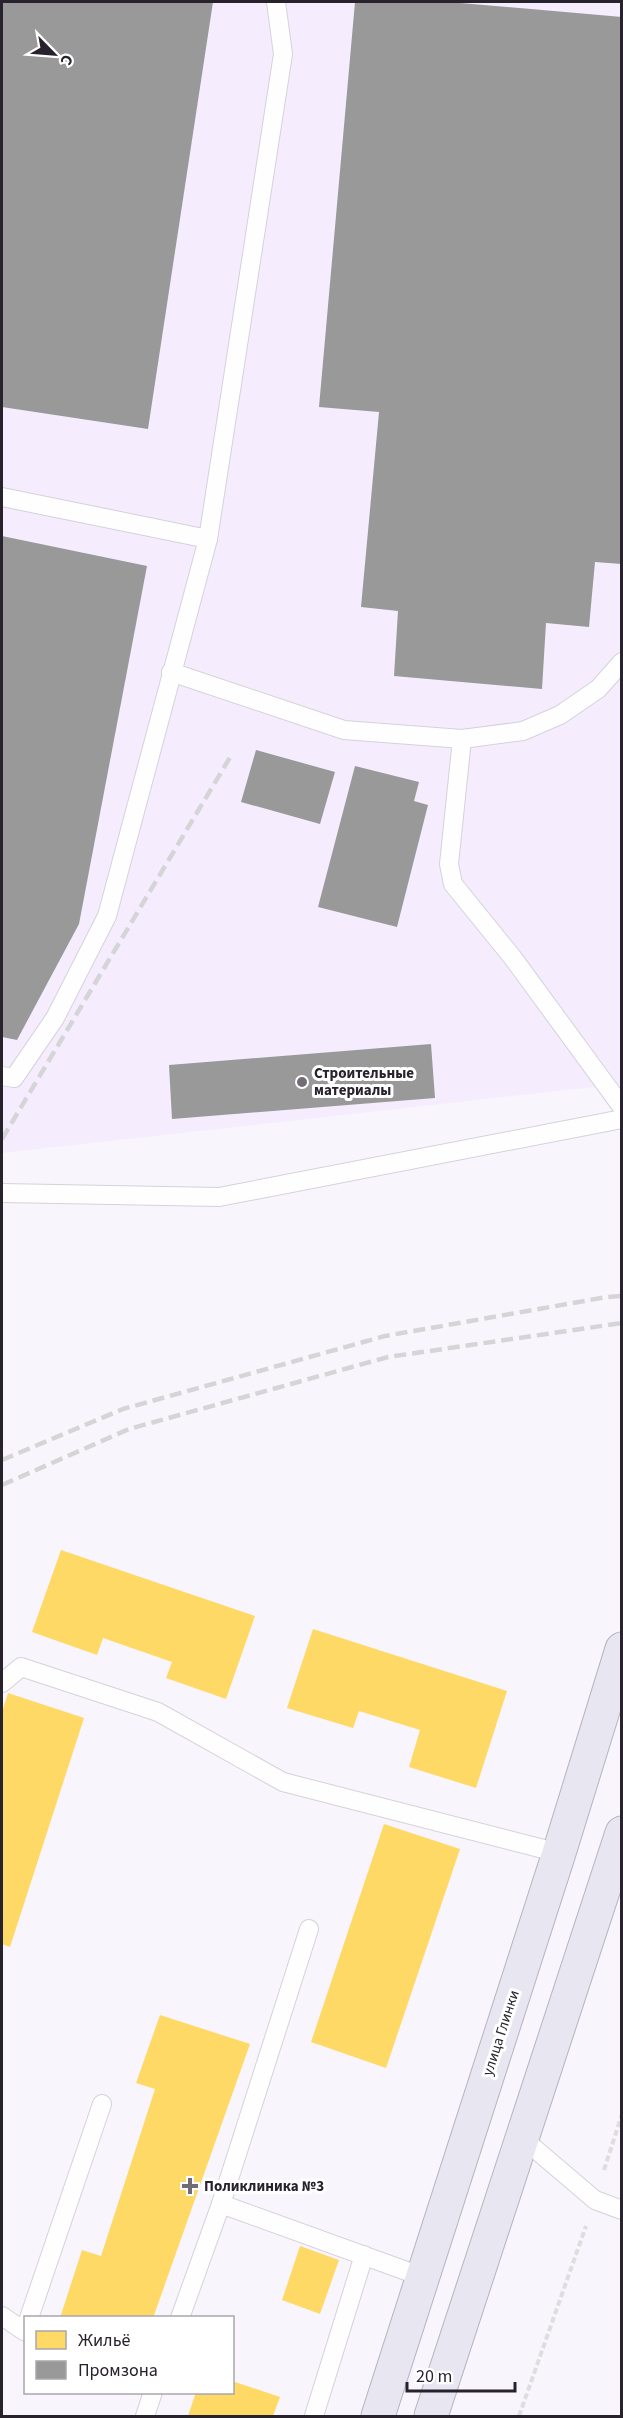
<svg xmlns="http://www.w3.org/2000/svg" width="623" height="2418" viewBox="0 0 623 2418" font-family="'Source Sans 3',sans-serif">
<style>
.built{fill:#f5edfd}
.homes{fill:#ffd966}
.industry{fill:#999}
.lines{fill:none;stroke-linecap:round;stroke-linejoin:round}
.service-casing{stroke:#d6d1da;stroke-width:20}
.trunk-casing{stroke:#b6b3c3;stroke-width:35}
.path{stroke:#dfdddf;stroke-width:4;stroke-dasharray:6 3;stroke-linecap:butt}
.service{stroke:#fefeff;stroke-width:18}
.trunk{stroke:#e8e6f1;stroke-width:33}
.rail{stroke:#d5d4d6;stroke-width:4.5;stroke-dasharray:12 6;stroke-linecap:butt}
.poi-dot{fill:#716c75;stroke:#fff;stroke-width:2}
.labels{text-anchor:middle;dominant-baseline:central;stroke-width:6;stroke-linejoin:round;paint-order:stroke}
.poi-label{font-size:15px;font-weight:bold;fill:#28222d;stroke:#fff;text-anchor:start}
.street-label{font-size:15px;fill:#28222d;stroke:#fff}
</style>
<rect width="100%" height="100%" fill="#f9f5fc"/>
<polygon class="built" points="2,2 621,2 621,1084 2,1153"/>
<g class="homes">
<polygon points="61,1550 255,1616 226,1699 166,1678 172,1662 103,1638 97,1655 32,1632"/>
<polygon points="313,1629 507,1691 476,1788 409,1767 420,1730 359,1711 353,1728 287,1708"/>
<polygon points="8,1693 84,1718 10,1947 2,1944 2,1712"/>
<polygon points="384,1824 460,1849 386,2068 311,2042"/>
<polygon points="160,2015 250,2044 153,2318 60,2318 82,2250 101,2256 155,2089 136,2083"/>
<polygon points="300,2246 339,2260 320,2314 282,2300"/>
<polygon points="232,2381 280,2397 273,2416 188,2416 196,2392 232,2392"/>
</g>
<g class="industry">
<polygon points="2,2 213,2 148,429 2,407"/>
<polygon points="355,2 449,2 622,17 622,564 595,562 589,627 546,623 542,689 394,676 398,611 361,607 379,412 319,407"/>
<polygon points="2,536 147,566 79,924 17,1040 2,1037"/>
<polygon points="256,750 335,772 320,824 241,802"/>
<polygon points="355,766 419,782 414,801 428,805 397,927 318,907"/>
<polygon points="431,1044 435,1098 172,1119 169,1065"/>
</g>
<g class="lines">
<defs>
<g id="service">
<polyline points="2,497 208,539"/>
<polyline points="171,672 344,730 462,739 523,731 560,715 598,689 622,662"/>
<polyline points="462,739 449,864 453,884 513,958 622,1107"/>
<polyline points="2,1076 14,1078 55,1018 107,916 208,539 283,54 276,2"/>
<polyline points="2,1193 219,1197 622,1119"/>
<polyline points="2,1683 21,1667 158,1712 283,1782 559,1853"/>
<polyline points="521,2137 595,2200 622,2210"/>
<polyline points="221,2204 423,2277"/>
<polyline points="2,2316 24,2331"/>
<polyline points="29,2318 102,2104"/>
<polyline points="180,2318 221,2204 309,1929"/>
<polyline points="145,2416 153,2392"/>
<polyline points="314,2416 364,2255"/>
</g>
<g id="trunk">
<polyline points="378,2416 559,1853 622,1649"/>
<polyline points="431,2416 622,1833"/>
</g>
</defs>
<use href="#service" class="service-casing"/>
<use href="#trunk" class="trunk-casing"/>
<g class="path">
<polyline points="604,2170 622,2114"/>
<polyline points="519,2416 586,2226"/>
</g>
<use href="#service" class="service"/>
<use href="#trunk" class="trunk"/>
<g class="rail">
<polyline points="2,1139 232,754"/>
<polyline points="2,1460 123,1409 385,1336 607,1297 622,1296"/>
<polyline points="2,1485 129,1429 388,1357 622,1323"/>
</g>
</g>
<g class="poi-dot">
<circle cx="302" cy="1082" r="6"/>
<path d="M187 2177h6v6h6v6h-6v6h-6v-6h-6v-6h6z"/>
</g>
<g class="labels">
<g class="poi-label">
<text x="314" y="1073">Строительные<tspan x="314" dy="17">материалы</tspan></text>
<text x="204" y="2186">Поликлиника №3</text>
</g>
<g class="street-label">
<text transform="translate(501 2033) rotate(-72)">улица Глинки</text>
</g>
</g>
<rect width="623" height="2418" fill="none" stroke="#28222d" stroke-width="6"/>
<rect x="24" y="2316" width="210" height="78" fill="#ffffff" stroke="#a9a7ab" stroke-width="1.5"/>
<rect x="36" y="2331" width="30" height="18" fill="#ffd966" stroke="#a9a7ab" stroke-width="1.5"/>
<text x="78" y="2346" font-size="18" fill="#28222d">Жильё</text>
<rect x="36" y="2361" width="30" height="18" fill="#999999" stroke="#a9a7ab" stroke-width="1.5"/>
<text x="78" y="2376" font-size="18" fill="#28222d">Промзона</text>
<g transform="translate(54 54) rotate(115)" stroke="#ffffff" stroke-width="4.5" paint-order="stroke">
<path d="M0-4.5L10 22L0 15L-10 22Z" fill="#28222d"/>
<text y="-9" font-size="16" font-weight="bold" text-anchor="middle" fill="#28222d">С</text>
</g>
<path d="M407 2382v9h108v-9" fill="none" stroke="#28222d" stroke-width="3"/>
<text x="416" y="2382" font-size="18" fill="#28222d" stroke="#ffffff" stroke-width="4.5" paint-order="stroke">20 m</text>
</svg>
